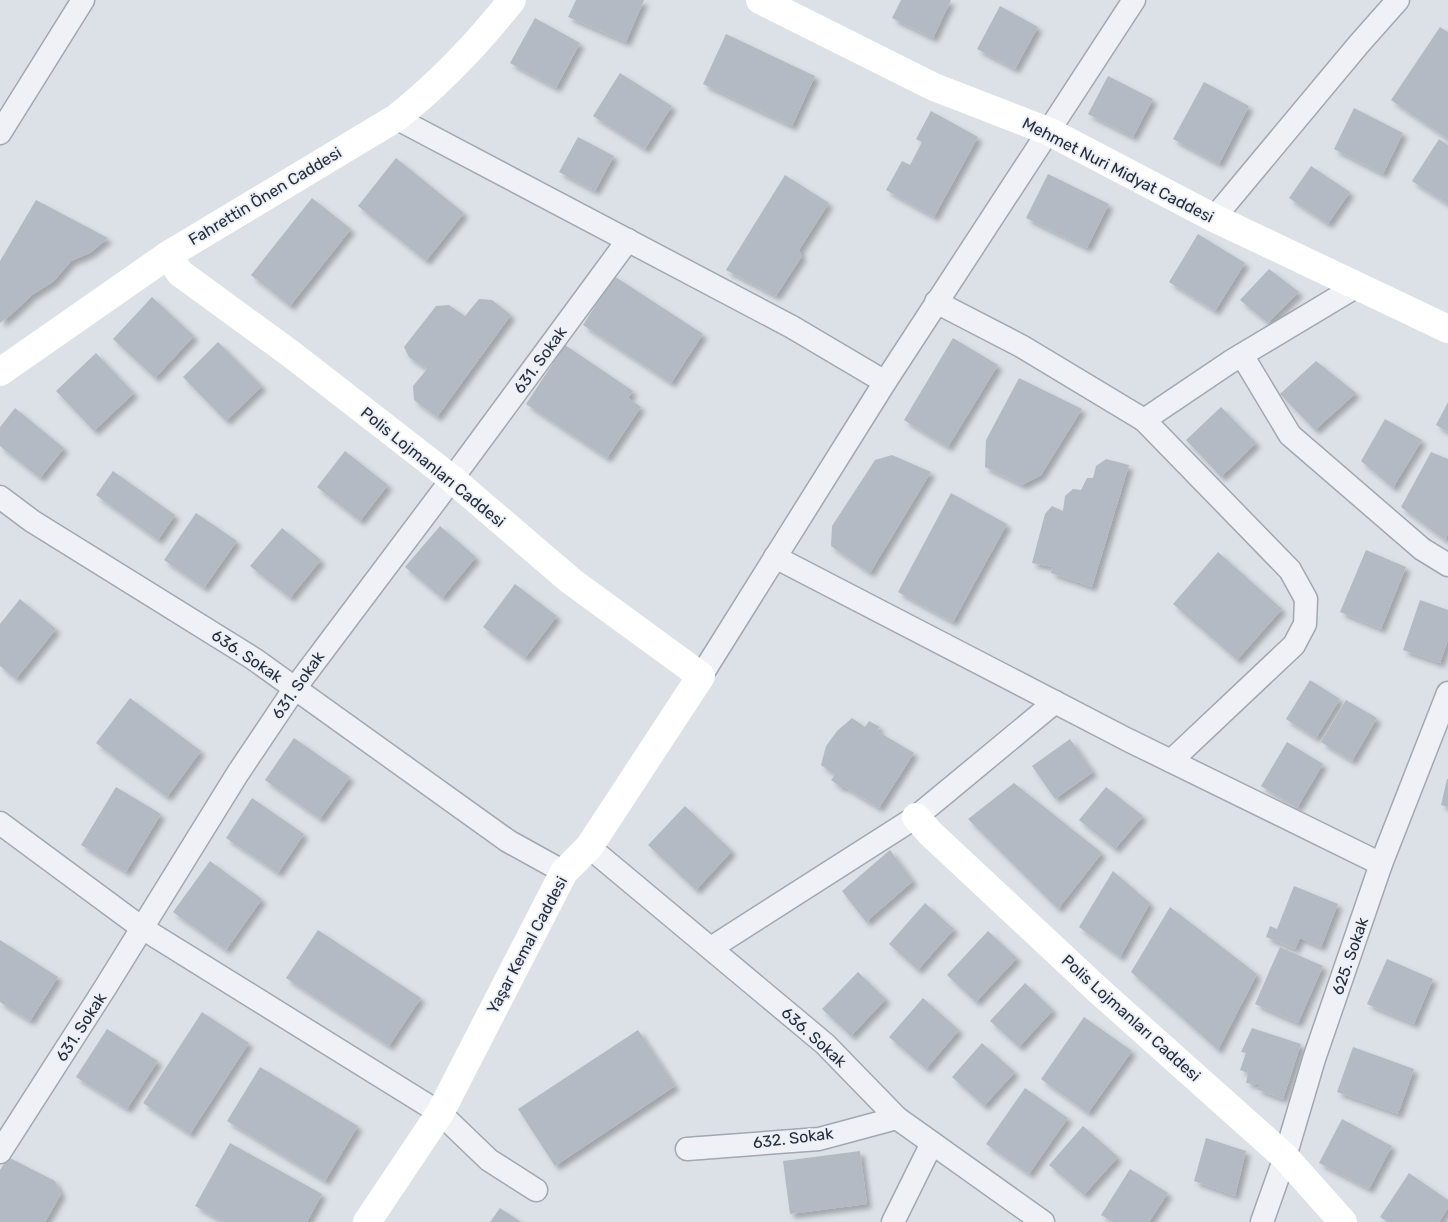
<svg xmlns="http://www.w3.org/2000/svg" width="1448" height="1222" viewBox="0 0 1448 1222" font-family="Rubik,sans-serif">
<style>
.building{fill:#b3bac4;filter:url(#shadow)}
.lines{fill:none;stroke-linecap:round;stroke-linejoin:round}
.street-casing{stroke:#a1a8b1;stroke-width:25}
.street{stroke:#eff1f6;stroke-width:22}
.secondary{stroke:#fff;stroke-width:28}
.labels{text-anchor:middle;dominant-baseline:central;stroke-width:4;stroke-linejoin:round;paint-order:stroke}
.street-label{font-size:16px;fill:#252e3e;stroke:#ecf0f5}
</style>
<defs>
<filter id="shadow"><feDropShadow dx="4.5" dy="4.5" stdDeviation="2.5" flood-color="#0004"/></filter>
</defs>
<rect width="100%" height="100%" fill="#dce1e7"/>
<g class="building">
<polygon points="576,0 644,0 626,42 568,17"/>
<polygon points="901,0 951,0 933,38 892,18"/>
<polygon points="1000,6 1038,27 1015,69 977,49"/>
<polygon points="535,18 580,43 556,88 510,63"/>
<polygon points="1440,27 1448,32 1448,139 1391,100"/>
<polygon points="726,34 815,76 792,126 703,84"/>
<polygon points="620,73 672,106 645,149 593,116"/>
<polygon points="1108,76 1153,99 1133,137 1088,114"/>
<polygon points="1204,82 1249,106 1219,164 1173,139"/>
<polygon points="1354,108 1403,133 1383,174 1334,149"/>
<polygon points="931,111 978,137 934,217 886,190 902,161 910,165 922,142 916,139"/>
<polygon points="578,137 614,156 595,191 559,172"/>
<polygon points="1439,139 1448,145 1448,204 1412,181"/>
<polygon points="396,158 464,213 426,261 358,206"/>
<polygon points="1311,166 1350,192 1328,224 1289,198"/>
<polygon points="1048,174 1109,204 1087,248 1026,218"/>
<polygon points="785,175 829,203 799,250 802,256 776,296 726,270"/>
<polygon points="312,198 351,229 290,306 251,275"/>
<polygon points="36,200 108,238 90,253 71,261 54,281 32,295 12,314 0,323 0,261"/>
<polygon points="1198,234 1245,263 1215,311 1169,282"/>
<polygon points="1269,269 1299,292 1268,323 1240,300"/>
<polygon points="614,276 703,334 671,383 583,325"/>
<polygon points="152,297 194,336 155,378 113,339"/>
<polygon points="479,299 492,300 511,315 437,417 414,400 413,386 427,369 409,357 404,347 436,306 449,305 465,316"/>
<polygon points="953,338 998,365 948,447 904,420"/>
<polygon points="218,342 262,386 226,421 183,377"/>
<polygon points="565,345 633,391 628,398 641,407 607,458 526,404"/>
<polygon points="96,353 134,393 94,431 56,391"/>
<polygon points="1316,361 1356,393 1315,430 1280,394"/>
<polygon points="1019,378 1082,409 1041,475 1022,485 985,467 986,440"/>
<polygon points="1448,402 1448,432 1436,425"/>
<polygon points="1221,407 1256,443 1221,477 1186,440"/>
<polygon points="15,408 64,448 40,478 0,446 0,427"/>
<polygon points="1385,419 1422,440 1393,488 1361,461"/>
<polygon points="345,451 388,485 360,521 317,487"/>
<polygon points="1431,452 1448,459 1448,534 1445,540 1401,507"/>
<polygon points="892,455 931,472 870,573 831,546 832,526 875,460"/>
<polygon points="1106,459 1129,465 1092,587 1051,573 1052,567 1032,563 1045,514 1052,506 1063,511 1065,496 1073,489 1081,490 1087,478 1093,478 1096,466"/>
<polygon points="113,471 175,515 158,540 96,495"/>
<polygon points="951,493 1007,524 953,622 898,592"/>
<polygon points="196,513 237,541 204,588 164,560"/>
<polygon points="440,526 476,557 442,598 405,567"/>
<polygon points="282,528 321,560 290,598 250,566"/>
<polygon points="1366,550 1406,567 1381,629 1340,612"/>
<polygon points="1218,552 1282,609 1237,660 1173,604"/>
<polygon points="515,584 557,616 525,658 483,627"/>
<polygon points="20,599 56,629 16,679 0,666 0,624"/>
<polygon points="1420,600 1448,610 1448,640 1440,663 1403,650"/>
<polygon points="1310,680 1340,699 1316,738 1286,719"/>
<polygon points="130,698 201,751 167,797 96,743"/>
<polygon points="1346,700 1377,718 1352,761 1321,742"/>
<polygon points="852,718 865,727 869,721 880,727 877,731 914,753 879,808 843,786 842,788 831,780 835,775 821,765 826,746 837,731"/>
<polygon points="294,738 350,777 320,819 265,780"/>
<polygon points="1070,739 1093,772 1055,799 1032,766"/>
<polygon points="1287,742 1323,764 1297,808 1261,786"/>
<polygon points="1447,779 1448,779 1448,807 1441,805"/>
<polygon points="1014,783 1102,853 1058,909 968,819"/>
<polygon points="116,787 161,814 126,872 81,845"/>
<polygon points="1106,787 1143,816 1115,849 1079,820"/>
<polygon points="252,798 304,834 278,873 226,838"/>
<polygon points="685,806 732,851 696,890 648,845"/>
<polygon points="890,850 913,881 866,922 842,891"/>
<polygon points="210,861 262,899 226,950 173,912"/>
<polygon points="1113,871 1150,903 1120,957 1079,927"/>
<polygon points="1294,886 1338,904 1321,947 1300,938 1295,949 1266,937 1270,926 1277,929"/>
<polygon points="925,903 954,929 918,970 889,944"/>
<polygon points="1170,907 1257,974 1218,1050 1131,972"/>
<polygon points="318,930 421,998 389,1046 286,978"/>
<polygon points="988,931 1017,958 976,1002 947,975"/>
<polygon points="0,940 58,977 30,1021 0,1002"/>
<polygon points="1280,947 1323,966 1298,1023 1255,1004"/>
<polygon points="1387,959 1433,979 1414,1024 1367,1004"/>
<polygon points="858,972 886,999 851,1036 822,1009"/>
<polygon points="1025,983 1053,1010 1019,1047 990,1021"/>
<polygon points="923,998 959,1030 926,1069 889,1037"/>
<polygon points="202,1012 249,1043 190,1134 143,1103"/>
<polygon points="1084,1017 1132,1051 1088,1113 1041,1079"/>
<polygon points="1252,1028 1301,1044 1283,1099 1256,1089 1260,1085 1246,1083 1248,1073 1240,1070 1246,1053 1241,1052"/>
<polygon points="107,1029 158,1061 127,1109 76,1077"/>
<polygon points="638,1030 675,1086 555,1166 518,1109"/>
<polygon points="982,1043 1015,1072 984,1106 952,1077"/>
<polygon points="1353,1047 1414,1069 1398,1114 1337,1092"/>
<polygon points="260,1067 358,1126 325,1181 227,1121"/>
<polygon points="1025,1088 1068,1118 1029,1174 986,1144"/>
<polygon points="1342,1119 1392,1146 1369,1189 1319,1163"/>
<polygon points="1083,1126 1118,1157 1084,1195 1049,1165"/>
<polygon points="1206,1138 1246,1151 1235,1196 1194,1181"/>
<polygon points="230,1143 322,1194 307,1222 224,1222 195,1206"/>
<polygon points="860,1151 867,1204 790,1214 783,1161"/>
<polygon points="8,1157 55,1181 61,1194 45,1222 0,1222 0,1170"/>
<polygon points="1130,1169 1168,1193 1149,1222 1113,1222 1101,1215"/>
<polygon points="1409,1173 1448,1200 1448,1208 1439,1222 1388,1222 1380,1217"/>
<polygon points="500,1208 521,1222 490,1222"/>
</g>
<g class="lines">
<defs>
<g id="street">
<polyline points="396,118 792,327 885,382"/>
<polyline points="0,133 83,0"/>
<polyline points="1214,218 1359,44 1398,0"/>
<polyline points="936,302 1021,346 1144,420 1290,570 1306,599 1305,624 1294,645 1171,761"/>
<polyline points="1242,355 1290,435 1422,549 1448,565"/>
<polyline points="1144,420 1230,362 1357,286"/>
<polyline points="0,497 32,521 254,659 508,841 564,872"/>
<polyline points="775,557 1128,740 1381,864"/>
<polyline points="701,676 885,382 1134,0"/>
<polyline points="0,823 142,928 440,1113 489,1160 536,1190"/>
<polyline points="589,847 825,1044 897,1118 1043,1222"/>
<polyline points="711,948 916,817 1055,702"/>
<polyline points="687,1149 819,1139 897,1118"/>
<polyline points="0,1152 105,988 238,773 295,688 452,479 628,240"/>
<polyline points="893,1222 932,1143"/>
<polyline points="1262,1222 1285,1157 1314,1059 1381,864 1448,693"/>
</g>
</defs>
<use href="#street" class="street-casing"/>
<use href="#street" class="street"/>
<g class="secondary">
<polyline points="760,0 934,87 1048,131 1214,218 1448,329"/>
<polyline points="168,255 180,273 291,354 452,479 571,581 701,676 589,847 564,872 440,1113 367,1222"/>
<path d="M0 372 168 255 396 118C439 84 478 43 512 0"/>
<polyline points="916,817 930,833 1098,990 1285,1157 1343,1222"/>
</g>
</g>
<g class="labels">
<g class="street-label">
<text transform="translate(1118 170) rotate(27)">Mehmet Nuri Midyat Caddesi</text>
<text transform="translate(265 196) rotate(-31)">Fahrettin Önen Caddesi</text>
<text transform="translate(540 360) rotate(-54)">631. Sokak</text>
<text transform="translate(433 467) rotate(39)">Polis Lojmanları Caddesi</text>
<text transform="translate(247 656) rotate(34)">636. Sokak</text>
<text transform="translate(298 685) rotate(-55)">631. Sokak</text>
<text transform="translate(527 945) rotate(-62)">Yaşar Kemal Caddesi</text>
<text transform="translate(1350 956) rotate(-71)">625. Sokak</text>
<text transform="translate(1131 1018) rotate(42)">Polis Lojmanları Caddesi</text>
<text transform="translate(81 1027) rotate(-57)">631. Sokak</text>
<text transform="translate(814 1037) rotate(42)">636. Sokak</text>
<text transform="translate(793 1138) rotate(-7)">632. Sokak</text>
</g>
</g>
</svg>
